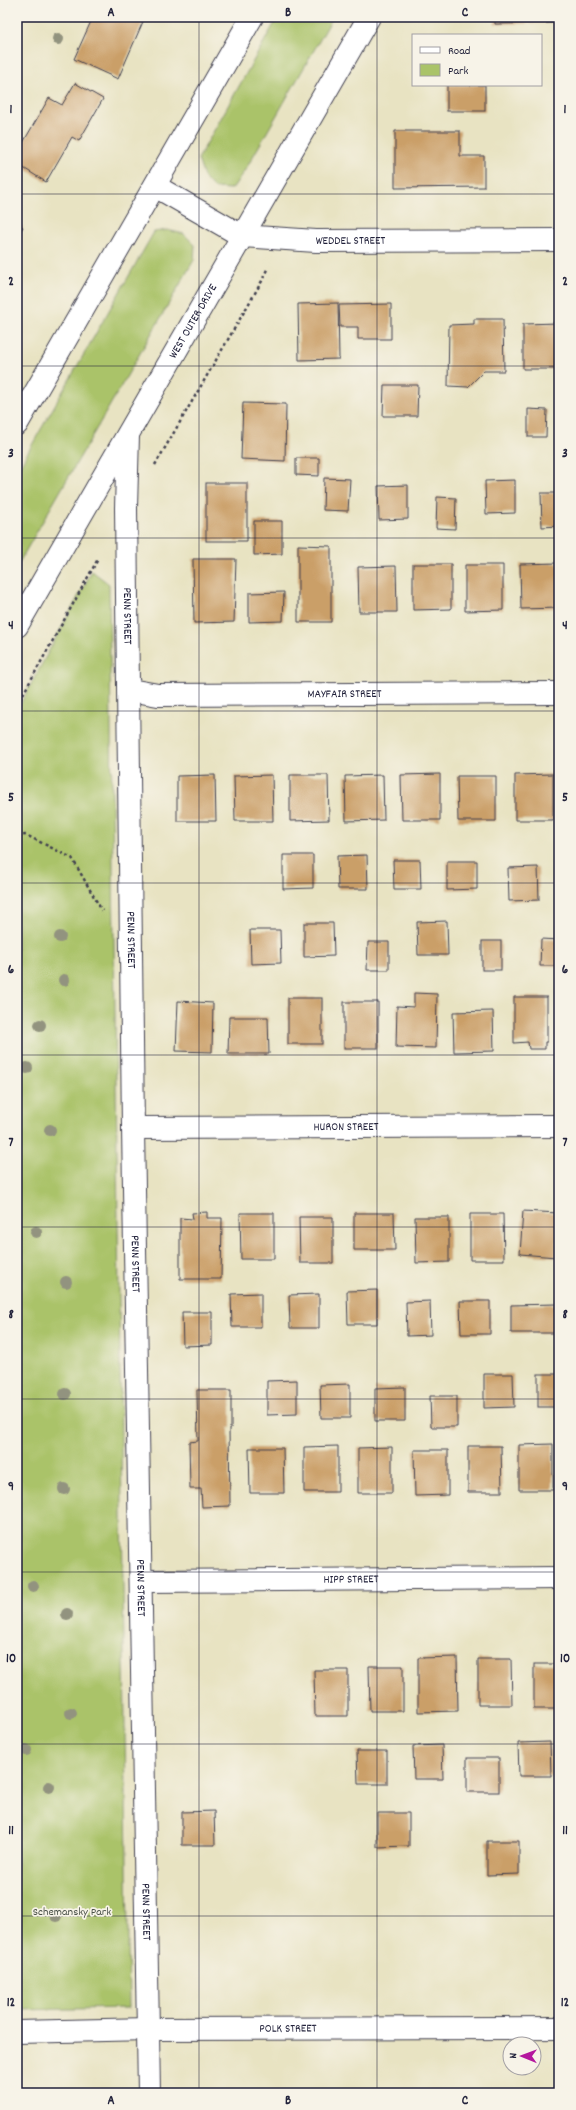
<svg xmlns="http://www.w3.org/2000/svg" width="576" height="2110" viewBox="0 0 576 2110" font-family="Dekko,sans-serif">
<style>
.green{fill:#aac369;stroke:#667252}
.building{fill:#ca9f68}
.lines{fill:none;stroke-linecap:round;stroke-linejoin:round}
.minor-casing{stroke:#403f4f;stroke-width:24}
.major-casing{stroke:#403f4f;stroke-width:24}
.path{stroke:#403f4f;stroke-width:2.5;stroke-dasharray:3 3;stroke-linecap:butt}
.minor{stroke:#fff;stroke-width:22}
.major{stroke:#fff;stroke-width:22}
.tree{fill:#92937f}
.grid{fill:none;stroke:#22223b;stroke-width:1;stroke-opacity:0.55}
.labels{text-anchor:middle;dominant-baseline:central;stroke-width:3.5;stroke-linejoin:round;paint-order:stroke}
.street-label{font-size:12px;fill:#22223b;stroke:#f7f3e8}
.park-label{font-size:12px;fill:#4b5249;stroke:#f7f3e8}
.neatline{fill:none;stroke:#22223b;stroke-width:1.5}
.grid-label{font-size:13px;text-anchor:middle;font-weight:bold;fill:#22223b}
</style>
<rect width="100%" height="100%" fill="#f7f3e8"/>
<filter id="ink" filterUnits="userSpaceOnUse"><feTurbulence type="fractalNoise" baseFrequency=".025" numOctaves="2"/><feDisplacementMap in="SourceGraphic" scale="8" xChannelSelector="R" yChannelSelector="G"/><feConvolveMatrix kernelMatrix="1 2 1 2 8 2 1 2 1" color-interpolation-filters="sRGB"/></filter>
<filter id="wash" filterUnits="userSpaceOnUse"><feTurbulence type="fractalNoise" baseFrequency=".012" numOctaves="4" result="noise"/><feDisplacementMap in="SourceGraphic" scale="16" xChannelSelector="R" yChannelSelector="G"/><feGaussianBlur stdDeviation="0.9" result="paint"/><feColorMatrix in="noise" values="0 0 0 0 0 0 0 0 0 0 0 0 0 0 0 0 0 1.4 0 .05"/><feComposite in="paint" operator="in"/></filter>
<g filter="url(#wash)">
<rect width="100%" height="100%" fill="#e8e3c2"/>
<g class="green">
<polygon points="278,17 333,17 247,167 232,189 214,188 204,177 198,159"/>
<polygon points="167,230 184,234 195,245 194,260 17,566 17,471 154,232"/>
<polygon points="92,571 109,584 129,2008 17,2010 17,710"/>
</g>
<g id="blocks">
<g class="building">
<polygon points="93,17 145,17 118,79 74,59"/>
<polygon points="495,17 552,17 552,23 495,24"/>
<polygon points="75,83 103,99 79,141 72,137 46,182 17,164 17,153 49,98 62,105"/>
<rect x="447" y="85" width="38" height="26"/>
<polygon points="395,131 460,131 460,156 484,156 484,187 395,188"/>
<polygon points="17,223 23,227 17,237"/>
<polygon points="338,303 339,359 299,360 298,304"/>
<polygon points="391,304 391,339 358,339 358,327 340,327 339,305"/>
<polygon points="474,319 503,319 504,371 484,371 468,387 448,386 449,325 474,324"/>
<polygon points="559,323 559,369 523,369 523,324"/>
<polygon points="384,385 418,385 417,416 383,416"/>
<polygon points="243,403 286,404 285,461 241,459"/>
<polygon points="528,409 547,410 546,437 528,437"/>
<polygon points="296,458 319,458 319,476 296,475"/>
<polygon points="324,478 350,479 348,511 323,510"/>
<polygon points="515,480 515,513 486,514 485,481"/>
<rect x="206" y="483" width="41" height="58"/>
<polygon points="408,485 408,519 379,520 378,486"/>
<polygon points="541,493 559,493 559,526 542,527"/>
<polygon points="437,497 456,498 455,529 436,528"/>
<polygon points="254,521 282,521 282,554 254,555"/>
<polygon points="298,545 331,546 331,622 298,622"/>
<polygon points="193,559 236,559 234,622 194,623"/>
<polygon points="558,563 559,608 521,609 520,564"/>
<polygon points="413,564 451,564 451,609 413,610"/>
<polygon points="465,565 503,565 503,610 465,611"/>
<polygon points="396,566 397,612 359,612 358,567"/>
<polygon points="284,592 283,621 249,622 249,593"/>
<polygon points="440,774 440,820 402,820 401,775"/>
<polygon points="553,774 553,820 515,820 515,775"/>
<polygon points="215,775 216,821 177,821 177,776"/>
<polygon points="272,775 273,821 235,821 234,776"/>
<polygon points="290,775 328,775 329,820 290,821"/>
<polygon points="383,775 384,820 346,821 345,776"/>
<polygon points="457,776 496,776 496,821 458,821"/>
<polygon points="283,855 313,855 313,888 283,889"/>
<polygon points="367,855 368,889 338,889 337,856"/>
<polygon points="393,860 420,860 421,889 394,889"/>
<polygon points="447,861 477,861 477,889 447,890"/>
<polygon points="538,867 539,900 509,901 508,868"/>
<polygon points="447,921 448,955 418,955 417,922"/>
<polygon points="304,923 333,923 334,956 304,957"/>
<polygon points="250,930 280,930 281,963 251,964"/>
<polygon points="541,939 559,940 559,966 540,966"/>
<rect x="482" y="941" width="19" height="29"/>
<polygon points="368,942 389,942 389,970 367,970"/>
<polygon points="414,993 437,994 436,1048 396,1047 397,1006 414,1007"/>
<polygon points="514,997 547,997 547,1042 545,1042 545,1049 529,1049 528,1042 514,1043"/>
<rect x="288" y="998" width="34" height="46"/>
<polygon points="178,1001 213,1003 212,1052 176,1051"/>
<rect x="344" y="1002" width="34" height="46"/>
<polygon points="493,1011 494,1051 454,1052 453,1012"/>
<polygon points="229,1017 268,1017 269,1054 228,1054"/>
<polygon points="523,1211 558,1213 556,1257 520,1254"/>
<polygon points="207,1212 207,1218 222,1218 221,1279 180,1279 180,1218 193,1219 192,1213"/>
<polygon points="240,1213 274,1213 274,1259 241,1259"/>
<polygon points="354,1213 394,1213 395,1250 354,1250"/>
<polygon points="470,1214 503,1214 504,1260 470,1260"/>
<polygon points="299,1217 333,1217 333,1263 300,1263"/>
<polygon points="415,1217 449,1217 449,1262 416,1263"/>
<polygon points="377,1290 377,1324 348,1324 347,1291"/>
<polygon points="261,1293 261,1327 232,1327 231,1294"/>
<polygon points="319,1294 319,1328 290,1328 289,1295"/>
<polygon points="430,1301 431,1335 407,1336 406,1302"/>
<polygon points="460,1301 490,1301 490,1334 461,1334"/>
<polygon points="556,1304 555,1333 511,1333 511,1305"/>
<polygon points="182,1312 212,1312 212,1345 183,1346"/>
<polygon points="484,1374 513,1374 514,1407 484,1408"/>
<rect x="538" y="1374" width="21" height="33"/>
<polygon points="297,1380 297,1414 267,1415 267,1381"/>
<polygon points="350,1384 350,1418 321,1418 320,1385"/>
<polygon points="405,1387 405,1421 375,1421 375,1388"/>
<polygon points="197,1390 231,1390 231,1428 229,1428 230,1506 202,1507 201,1489 190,1489 189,1442 198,1441"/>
<polygon points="430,1396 457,1396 457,1427 431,1427"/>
<polygon points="553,1444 553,1490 519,1490 519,1445"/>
<polygon points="338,1446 338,1492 304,1492 304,1447"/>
<polygon points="468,1446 501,1446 502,1492 468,1492"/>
<polygon points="392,1447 392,1493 358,1493 358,1448"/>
<polygon points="249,1448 283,1448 284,1493 250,1493"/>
<polygon points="414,1450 448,1450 448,1495 415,1496"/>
<polygon points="457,1657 458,1711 418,1712 418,1658"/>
<polygon points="478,1659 511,1659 512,1705 478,1705"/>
<rect x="534" y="1664" width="25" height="45"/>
<polygon points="369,1666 403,1666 403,1711 370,1711"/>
<polygon points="314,1670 348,1670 348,1716 315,1716"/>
<polygon points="550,1742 551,1776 519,1776 518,1743"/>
<polygon points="442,1745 443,1779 414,1779 413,1746"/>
<polygon points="357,1751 387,1751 387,1784 358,1784"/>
<rect x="467" y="1758" width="32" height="34"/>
<polygon points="214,1811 215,1845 182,1845 182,1812"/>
<polygon points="377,1813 409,1813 409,1846 377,1847"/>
<polygon points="487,1841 519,1841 519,1874 487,1875"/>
</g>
</g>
</g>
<g filter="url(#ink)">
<use href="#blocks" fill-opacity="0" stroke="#403f4f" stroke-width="1"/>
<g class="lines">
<defs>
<g id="minor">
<path id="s1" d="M155 186 242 236 316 241 559 240"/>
<path id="s2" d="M128 435 126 508 133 1128 149 2093"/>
<path id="s3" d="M130 690 158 695 559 693"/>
<path id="s4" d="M133 1128 559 1126"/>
<path id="s5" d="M142 1581 559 1578"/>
<path id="s6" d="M17 2032 149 2029 559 2028"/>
</g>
<g id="major">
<polyline points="17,424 252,17"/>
<path id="s7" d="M17 626 369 17"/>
</g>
</defs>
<use href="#minor" class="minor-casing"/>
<use href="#major" class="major-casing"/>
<g class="path">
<polyline points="155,465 262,281 268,267"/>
<polyline points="17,705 98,559"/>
<polyline points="17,836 26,835 72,858 102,911"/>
</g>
<use href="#minor" class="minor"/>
<use href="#major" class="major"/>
</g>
<g class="tree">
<circle cx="58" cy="39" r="6"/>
<circle cx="60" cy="937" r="6"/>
<circle cx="64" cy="980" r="6"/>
<circle cx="40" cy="1025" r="6"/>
<circle cx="27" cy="1068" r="6"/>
<circle cx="50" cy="1130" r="6"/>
<circle cx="36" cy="1232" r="6"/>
<circle cx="66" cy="1282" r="6"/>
<circle cx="65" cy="1394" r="6"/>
<circle cx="64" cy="1489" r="6"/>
<circle cx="33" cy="1586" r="6"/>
<circle cx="67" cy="1614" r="6"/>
<circle cx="71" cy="1713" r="6"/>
<circle cx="26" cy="1750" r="6"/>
<circle cx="49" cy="1787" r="6"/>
<circle cx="56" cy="1916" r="6"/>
</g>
</g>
<path class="grid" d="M199 17V2093M377 17V2093M17 194H559M17 366H559M17 538H559M17 711H559M17 883H559M17 1055H559M17 1227H559M17 1399H559M17 1572H559M17 1744H559M17 1916H559"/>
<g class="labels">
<g class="street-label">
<text stroke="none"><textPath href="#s1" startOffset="209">WEDDEL STREET</textPath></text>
<text stroke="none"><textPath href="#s7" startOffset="352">WEST OUTER DRIVE</textPath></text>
<text stroke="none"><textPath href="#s2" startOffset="181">PENN STREET</textPath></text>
<text stroke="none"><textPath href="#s3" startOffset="215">MAYFAIR STREET</textPath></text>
<text stroke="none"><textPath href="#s2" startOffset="505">PENN STREET</textPath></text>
<text stroke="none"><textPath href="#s4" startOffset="213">HURON STREET</textPath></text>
<text stroke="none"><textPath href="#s2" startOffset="829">PENN STREET</textPath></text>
<text stroke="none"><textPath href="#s5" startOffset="209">HIPP STREET</textPath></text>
<text stroke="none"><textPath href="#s2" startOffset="1153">PENN STREET</textPath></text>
<text stroke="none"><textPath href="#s2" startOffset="1477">PENN STREET</textPath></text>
<text stroke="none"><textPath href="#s6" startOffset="271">POLK STREET</textPath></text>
</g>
<g class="park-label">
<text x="72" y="1912">Schemansky Park</text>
</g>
</g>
<rect width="576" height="2110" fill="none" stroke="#f7f3e8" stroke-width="44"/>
<rect x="412" y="34" width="130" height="52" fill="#f7f3e8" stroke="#a29fa3"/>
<rect x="420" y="47" width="20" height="6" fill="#ffffff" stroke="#a29fa3"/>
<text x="448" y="54" font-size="12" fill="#22223b">Road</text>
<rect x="420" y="64" width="20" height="12" fill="#aac369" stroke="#a29fa3"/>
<text x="448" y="74" font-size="12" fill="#22223b">Park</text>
<g transform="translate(522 2056) rotate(271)"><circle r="19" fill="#f7f3e8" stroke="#a29fa3"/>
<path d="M0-3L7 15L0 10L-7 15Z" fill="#b5179e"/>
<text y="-6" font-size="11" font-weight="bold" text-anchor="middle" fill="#22223b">N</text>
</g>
<rect x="22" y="22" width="532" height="2066" class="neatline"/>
<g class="grid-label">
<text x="111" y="16">A</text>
<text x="288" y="16">B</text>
<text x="465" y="16">C</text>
<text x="11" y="113">1</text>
<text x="565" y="113">1</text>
<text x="11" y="285">2</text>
<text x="565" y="285">2</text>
<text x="11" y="457">3</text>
<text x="565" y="457">3</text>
<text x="11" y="629">4</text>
<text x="565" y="629">4</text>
<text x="11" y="801">5</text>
<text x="565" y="801">5</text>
<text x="11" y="973">6</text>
<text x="565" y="973">6</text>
<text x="11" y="1146">7</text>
<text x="565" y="1146">7</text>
<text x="11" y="1318">8</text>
<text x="565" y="1318">8</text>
<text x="11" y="1490">9</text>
<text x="565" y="1490">9</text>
<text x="11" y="1662">10</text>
<text x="565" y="1662">10</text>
<text x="11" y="1834">11</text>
<text x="565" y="1834">11</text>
<text x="11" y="2006">12</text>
<text x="565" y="2006">12</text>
<text x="111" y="2104">A</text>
<text x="288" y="2104">B</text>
<text x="465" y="2104">C</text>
</g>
</svg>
